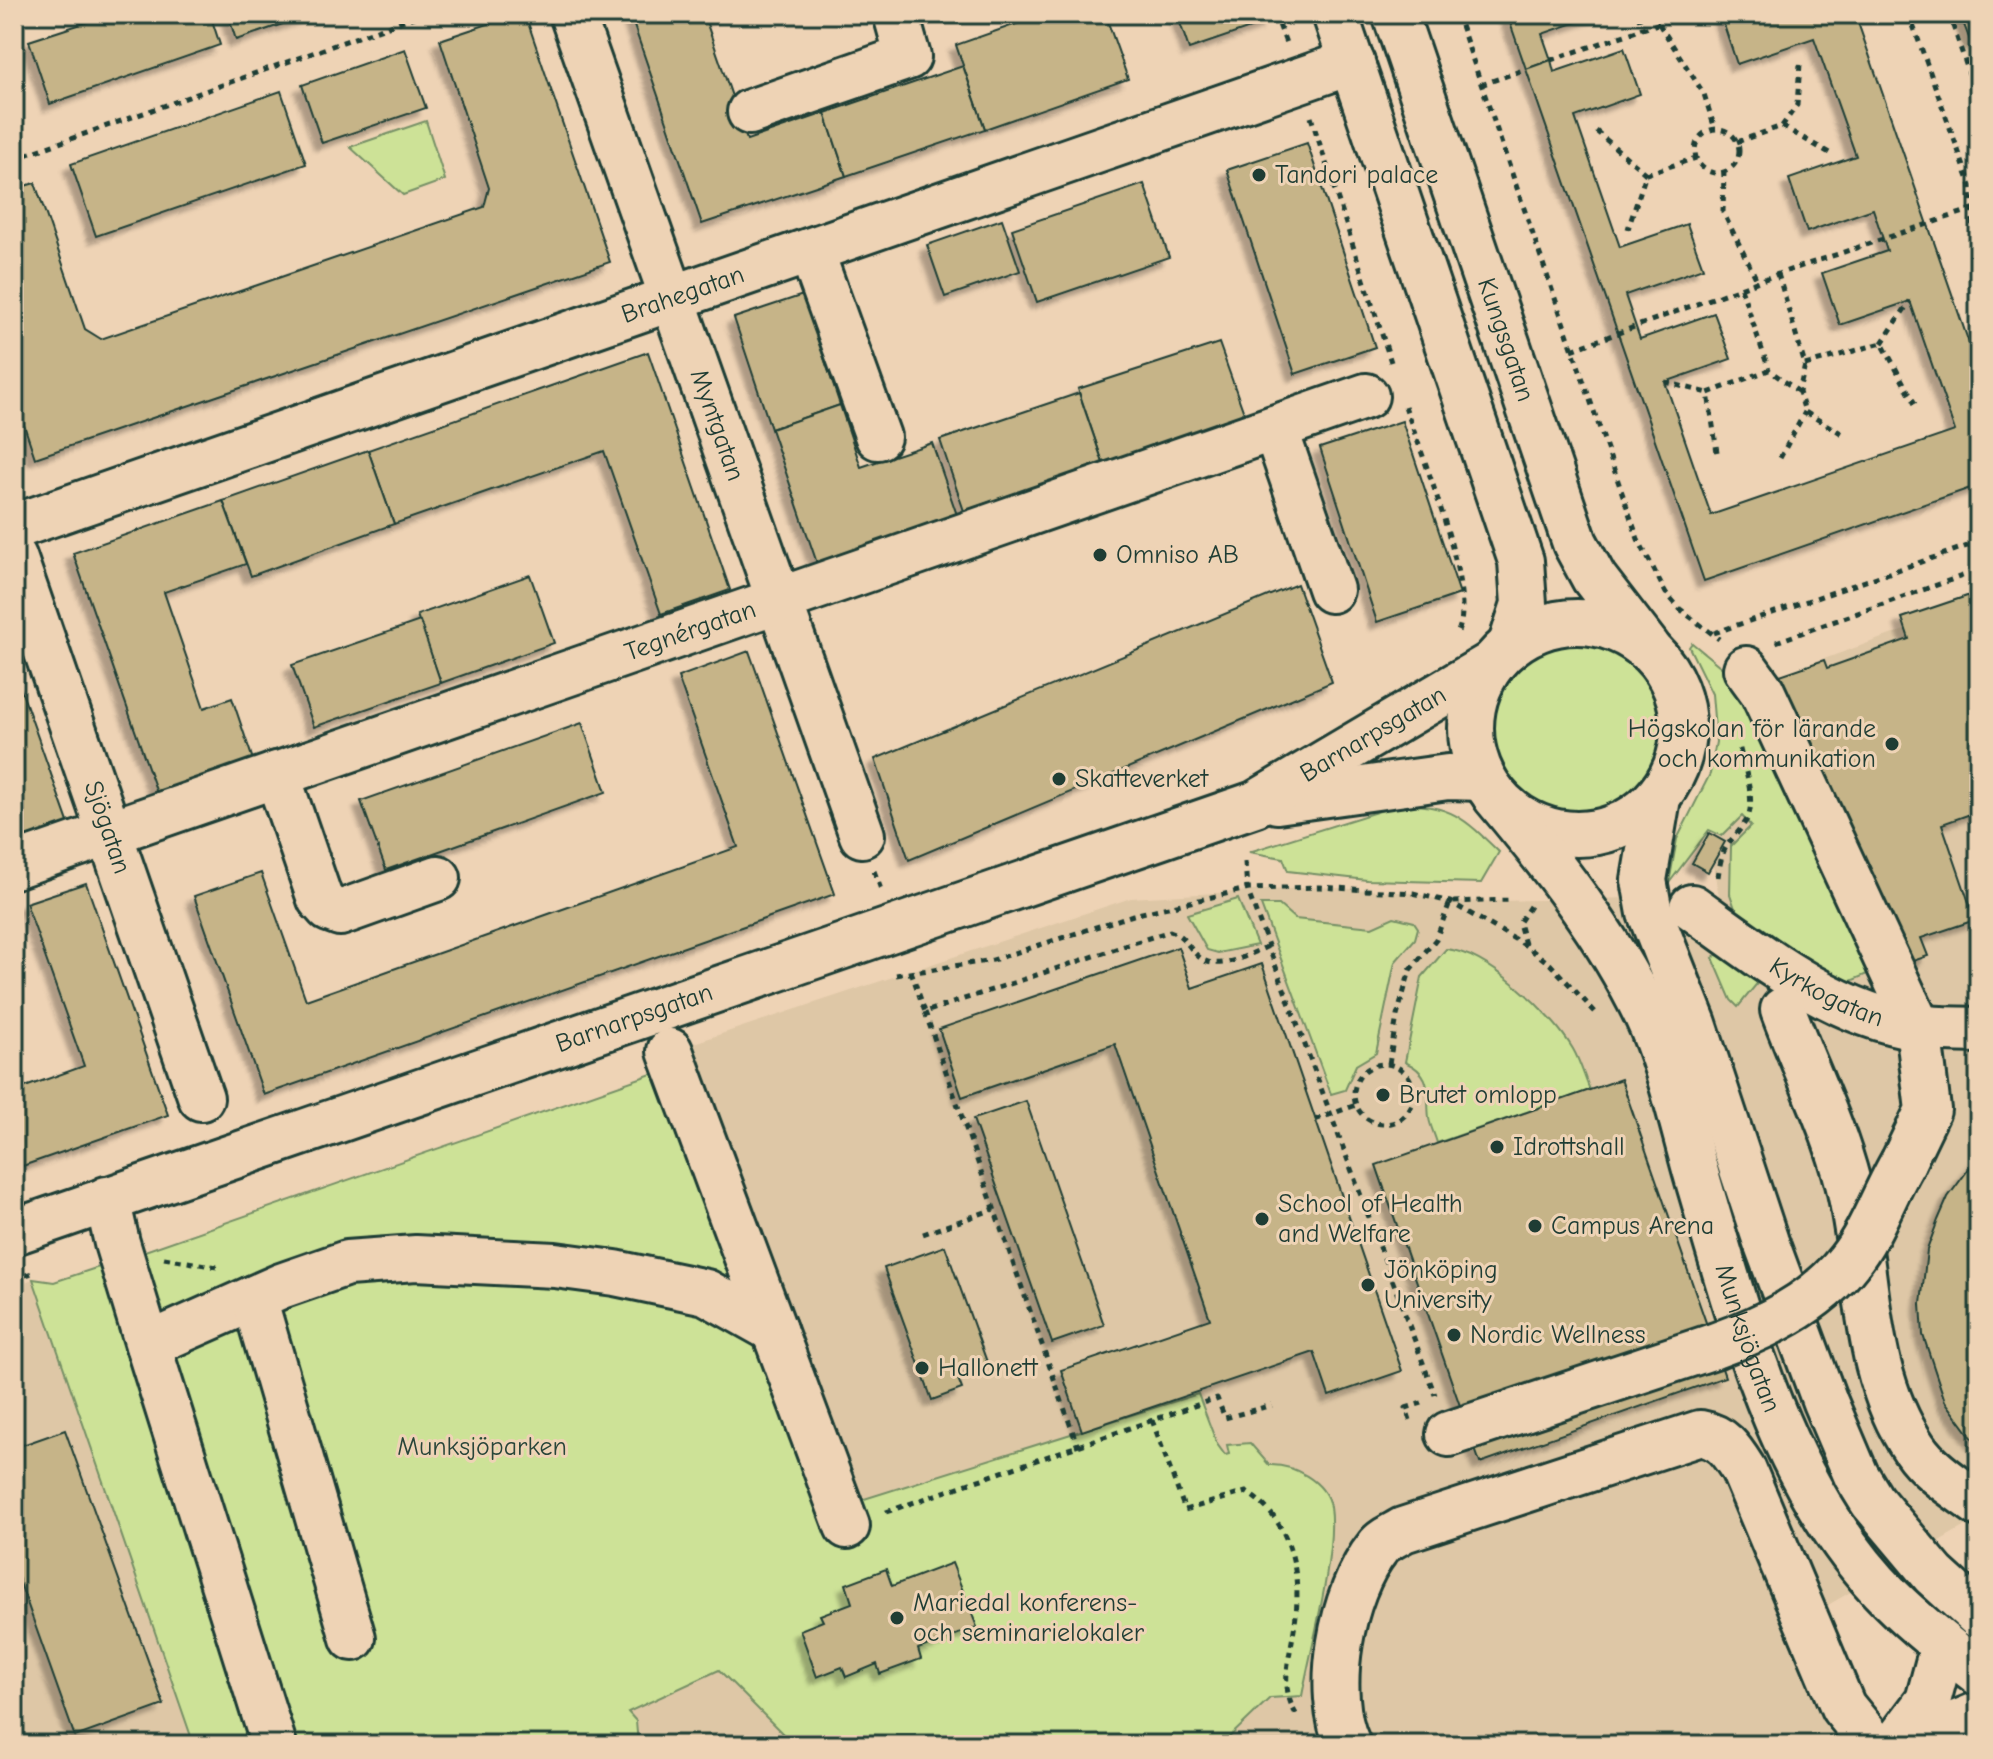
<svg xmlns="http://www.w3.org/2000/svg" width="1993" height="1759" viewBox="0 0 1993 1759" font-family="'Comic Neue',sans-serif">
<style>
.built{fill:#dec7a6}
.green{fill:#cde297;stroke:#769066;stroke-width:2}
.building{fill:#c6b488;stroke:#1f3d34;stroke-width:2;filter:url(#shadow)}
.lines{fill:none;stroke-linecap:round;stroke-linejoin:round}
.minor-casing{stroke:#1f3d34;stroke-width:50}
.major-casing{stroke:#1f3d34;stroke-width:50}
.path{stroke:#1f3d34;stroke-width:5;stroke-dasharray:6 6;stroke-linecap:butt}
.minor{stroke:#eed3b5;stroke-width:44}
.major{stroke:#eed3b5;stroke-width:44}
.minor-bridge-casing{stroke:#1f3d34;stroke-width:50;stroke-linecap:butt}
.minor-bridge{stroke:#eed3b5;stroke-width:44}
.poi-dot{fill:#1f3d34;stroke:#eed3b5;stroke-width:3}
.labels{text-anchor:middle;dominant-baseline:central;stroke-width:6;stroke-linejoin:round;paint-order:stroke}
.poi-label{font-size:26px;fill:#1f3d34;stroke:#eed3b5;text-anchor:start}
.street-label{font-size:26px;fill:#1f3d34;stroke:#eed3b5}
.park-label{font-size:26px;fill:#284539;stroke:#eed3b5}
</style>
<defs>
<filter id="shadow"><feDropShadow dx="-7" dy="7" stdDeviation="2" flood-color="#0004"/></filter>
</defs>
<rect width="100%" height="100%" fill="#eed3b5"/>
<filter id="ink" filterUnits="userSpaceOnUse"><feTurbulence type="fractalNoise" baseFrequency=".0125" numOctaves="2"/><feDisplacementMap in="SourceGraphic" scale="16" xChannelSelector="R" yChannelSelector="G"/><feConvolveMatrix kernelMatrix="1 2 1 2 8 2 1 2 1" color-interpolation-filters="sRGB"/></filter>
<g filter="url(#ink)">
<g class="built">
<polygon points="1952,14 1979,14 1979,97"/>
<polygon points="1979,603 1979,1518 1828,1605 1869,1726 1884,1745 1302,1745 1296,1740 1294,1745 858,1745 670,1051 1131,898 1320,887 1413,893 1450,902 1681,897 1720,900 1710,852 1731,780 1774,677"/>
<polygon points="33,1279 69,1384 194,1745 14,1745 14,1286"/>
<polygon points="719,1669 794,1745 559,1745"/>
</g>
<g class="green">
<polygon points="426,121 445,180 403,195 350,147"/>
<polygon points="1692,643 1737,680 1881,968 1851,981 1838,979 1739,920 1730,894 1731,846 1751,826 1742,816 1722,836 1709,830 1669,883 1677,839 1710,774 1716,742 1712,694 1689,647"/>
<circle cx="1577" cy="730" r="86"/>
<path d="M1402 804C1452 805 1465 819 1499 852L1481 883 1367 880 1288 871 1283 858 1249 852Z"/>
<polygon points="1238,899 1257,945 1218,953 1207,950 1187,914"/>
<polygon points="1261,905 1279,905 1295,919 1372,927 1394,917 1414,922 1418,928 1415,939 1395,962 1376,1053 1356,1065 1345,1090 1331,1094"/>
<path d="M1446 949C1488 953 1552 1013 1573 1049 1580 1061 1584 1076 1590 1090L1437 1143C1435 1135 1430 1126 1429 1118 1426 1092 1434 1075 1405 1062L1422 977Z"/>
<polygon points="1728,949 1764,975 1738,1007 1731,1000 1713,958"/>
<path d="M663 1070 823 1512 1198 1394 1217 1444 1225 1455 1229 1454 1227 1445 1250 1443 1269 1465C1292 1464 1326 1481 1330 1507 1337 1552 1311 1648 1302 1696L1270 1698 1221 1745H794L719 1670 628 1712 636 1721 638 1745H194L33 1279 54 1282 102 1266Z"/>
</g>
<g class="building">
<polygon points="112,14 210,14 220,45 50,104 29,41"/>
<polygon points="228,14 312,14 236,40"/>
<polygon points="518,14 525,14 610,262 35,458 14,395 14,189 35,183 85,329 101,339 484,207 489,188 440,40"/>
<polygon points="630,14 726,14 706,21 747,140 825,113 846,176 702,224"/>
<polygon points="1045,14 1105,14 1128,79 985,129 956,45"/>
<polygon points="1177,14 1265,14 1268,22 1189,49"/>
<polygon points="1507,14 1600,14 1542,34 1551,60 1526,69"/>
<polygon points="1726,14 1855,14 1979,372 1979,485 1704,581 1526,69 1551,60 1554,72 1624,48 1640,94 1575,117 1620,247 1687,224 1703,268 1625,295 1640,339 1714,313 1731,359 1665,382 1711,515 1955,431 1910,301 1840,325 1822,273 1887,251 1873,209 1807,232 1789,179 1856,156 1814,38 1737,64 1721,16"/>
<polygon points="1960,14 1979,14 1979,40 1971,43"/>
<polygon points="405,49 426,108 322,143 302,85"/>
<polygon points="963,66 985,129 846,176 825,113"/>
<polygon points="281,91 306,164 96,236 71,164"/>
<polygon points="1307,143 1375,347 1295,374 1227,170"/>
<polygon points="1144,184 1169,257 1037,302 1012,229"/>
<polygon points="1002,219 1020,271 945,297 927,245"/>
<polygon points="803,295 840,405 771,429 734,318"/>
<polygon points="1219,343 1245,416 1103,463 1078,389"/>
<polygon points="648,352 730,590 661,614 604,451 394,524 368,450"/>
<polygon points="1079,393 1103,463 964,511 940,440"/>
<polygon points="840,405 861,467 932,443 958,518 818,566 771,429"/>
<polygon points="1402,421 1460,594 1377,622 1320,448"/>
<polygon points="368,450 394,524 251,576 223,501"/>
<polygon points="223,501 246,564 164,592 204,708 232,698 253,760 157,793 73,553"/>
<polygon points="530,575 554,643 441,683 417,615"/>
<polygon points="1297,584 1332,682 909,860 875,759"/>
<polygon points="1979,592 1979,811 1942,824 1975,920 1921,938 1928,956 1910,962 1774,677 1824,660 1827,668 1909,639 1902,618"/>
<polygon points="420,621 441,683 314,727 292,665"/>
<polygon points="749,651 835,894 264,1095 194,896 261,873 306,1000 738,847 678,677"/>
<polygon points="14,670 69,825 14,844"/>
<polygon points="582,723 606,792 386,870 361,801"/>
<polygon points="1709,833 1725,842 1708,872 1692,863"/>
<polygon points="86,883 168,1115 14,1169 14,1091 84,1066 26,903"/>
<polygon points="1178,947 1192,988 1262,964 1402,1371 1329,1396 1314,1352 1082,1431 1061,1370 1210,1319 1115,1044 962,1097 939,1029"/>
<polygon points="1621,1079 1725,1377 1480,1463 1376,1165"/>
<polygon points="1026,1101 1104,1325 1052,1343 973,1119"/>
<polygon points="1979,1155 1979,1447 1945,1401 1923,1335 1921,1304 1927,1250 1938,1220 1948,1197"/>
<polygon points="945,1246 988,1365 957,1376 962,1389 932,1400 884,1268"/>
<polygon points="65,1430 164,1705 75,1737 14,1566 14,1448"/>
<polygon points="952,1563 977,1627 918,1649 921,1659 880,1674 877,1664 846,1677 842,1667 817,1677 800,1630 823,1621 820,1615 852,1603 846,1584 886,1569 892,1586"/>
</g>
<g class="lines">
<defs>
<g id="minor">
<path id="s1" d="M572 14 862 835"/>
<polyline points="1335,14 1521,561 1524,604 1511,644"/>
<path id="s2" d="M1395 14 1575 543 1594 578 1648 648"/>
<polyline points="750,112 908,57 896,14"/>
<polyline points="811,251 878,437"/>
<polyline points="1275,428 1331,590"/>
<path id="s3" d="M14 527 1352 62"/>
<path id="s4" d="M14 557 201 1098"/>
<polyline points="1746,669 1762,691 1918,1027 1928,1110 1903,1162"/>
<polyline points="277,774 320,899 329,909 340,913 438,878"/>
<path id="s5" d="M14 866 1366 396"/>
<path id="s6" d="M1692 907C1759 955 1834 1015 1918 1027 1938 1030 1959 1029 1979 1030"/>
<path d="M1783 1010C1804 1067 1833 1124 1848 1183 1870 1271 1861 1370 1914 1448 1929 1471 1957 1488 1979 1504"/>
<polyline points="670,1051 847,1526"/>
<polyline points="107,1199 117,1243 148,1345 281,1286 347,1263 416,1258 555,1265 615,1273 706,1292 774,1330"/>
<polyline points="254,1298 353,1638"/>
<polyline points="148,1345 274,1745"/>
<polyline points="1449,1434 1714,1346"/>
<path d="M1348 1745C1323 1692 1341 1593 1378 1547 1383 1540 1395 1535 1403 1530L1700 1433C1723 1437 1731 1450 1743 1469L1843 1707 1874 1745"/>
<polyline points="1895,1745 1928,1701 1943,1645"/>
<polyline points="1904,1745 1979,1714"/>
</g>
<g id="major">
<circle cx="1577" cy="728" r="106"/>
<path id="s7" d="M1495 796C1552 864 1607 933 1646 1014 1671 1067 1683 1130 1700 1187 1742 1329 1783 1491 1891 1599 1918 1626 1949 1650 1979 1673"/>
<polyline points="1658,798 1644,880 1650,913 1694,1024 1766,1242 1825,1402 1856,1475 1872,1501 1934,1575 1979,1616"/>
<polyline points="1277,801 1448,777 1483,778"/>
<path id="s8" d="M14 1232 1255 804 1492 664"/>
</g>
</defs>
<use href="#minor" class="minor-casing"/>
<use href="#major" class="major-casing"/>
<g class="path">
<polyline points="1275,14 1286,43"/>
<polyline points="1457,14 1638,539 1666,593 1680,609 1719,639"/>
<polyline points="1638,14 1643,29"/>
<polyline points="1909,14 1971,186 1973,248 1979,267"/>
<polyline points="1949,14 1979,103"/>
<polyline points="1659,24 1704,94 1715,129"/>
<polyline points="1551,60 1687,14"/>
<polyline points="1481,85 1526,69"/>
<polyline points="1311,117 1391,362"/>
<polyline points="1782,126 1797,105 1800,64"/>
<circle cx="1717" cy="151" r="22"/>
<polyline points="1596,131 1646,174 1628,229"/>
<polyline points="1737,142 1782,126 1831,154"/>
<polyline points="14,159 422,14"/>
<polyline points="1724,171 1723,212 1758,282"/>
<polyline points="1646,174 1696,158"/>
<polyline points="1778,274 1805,365 1799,392 1805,412 1846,436"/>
<polyline points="1741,288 1769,370"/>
<polyline points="1882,343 1910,301"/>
<polyline points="1572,350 1778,274 1979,207"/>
<polyline points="1805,365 1882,343 1915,404"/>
<polyline points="1665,382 1708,393"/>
<path d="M1405 406C1419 448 1483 604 1455 636"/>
<polyline points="1717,452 1708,393 1769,370 1799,392"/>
<polyline points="1780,458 1805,412"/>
<polyline points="1714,633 1979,542"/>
<polyline points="1776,642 1979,570"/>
<polyline points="1245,862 1247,889 1435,1395"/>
<polyline points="874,871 882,892"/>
<path d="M1718 877C1723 840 1729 847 1746 821 1758 802 1743 765 1739 745"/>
<polyline points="1525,944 1519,923 1532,903"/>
<path d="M911 971 925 1012 1170 931C1185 936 1187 946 1198 956 1216 974 1249 954 1269 946"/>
<polyline points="896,975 993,960 1133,915 1247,889 1320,887 1413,893 1450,902 1525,945 1550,964 1597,1014"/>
<polyline points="925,1012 1078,1447"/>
<polyline points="1389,1064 1397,1016 1410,970 1436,939 1450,902 1513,900"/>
<circle cx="1384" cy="1094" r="30"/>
<polyline points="1315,1120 1356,1105"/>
<polyline points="923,1234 994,1209"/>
<polyline points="164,1258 217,1267"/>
<polyline points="14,1279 32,1273"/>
<path d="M1152 1420 1185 1510 1246 1492C1291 1519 1302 1573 1295 1623 1291 1655 1278 1684 1296 1714"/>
<polyline points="1410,1420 1406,1408 1422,1403"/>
<polyline points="886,1512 1217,1398 1225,1418 1272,1405"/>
</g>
<use href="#minor" class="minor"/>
<use href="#major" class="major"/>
<defs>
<path id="minor-bridge" d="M1714 1346C1764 1328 1816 1304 1849 1261 1872 1232 1884 1194 1903 1162"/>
</defs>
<use href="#minor-bridge" class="minor-bridge-casing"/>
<use href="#minor-bridge" class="minor-bridge"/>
</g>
</g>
<g class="poi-dot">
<circle cx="1259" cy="175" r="8"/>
<circle cx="1100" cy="555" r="8"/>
<circle cx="1892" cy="744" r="8"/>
<circle cx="1059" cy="779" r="8"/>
<circle cx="1383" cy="1095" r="8"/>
<circle cx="1497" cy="1147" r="8"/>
<circle cx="1262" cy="1219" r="8"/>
<circle cx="1535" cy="1226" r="8"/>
<circle cx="1368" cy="1285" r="8"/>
<circle cx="1454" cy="1335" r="8"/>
<circle cx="922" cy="1368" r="8"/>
<circle cx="897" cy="1618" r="8"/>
</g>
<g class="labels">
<g class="poi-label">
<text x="1275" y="175">Tandori palace</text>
<text x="1116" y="555">Omniso AB</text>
<text x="1876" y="729" text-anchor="end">Högskolan för lärande<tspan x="1876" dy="30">och kommunikation</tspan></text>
<text x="1075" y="779">Skatteverket</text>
<text x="1399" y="1095">Brutet omlopp</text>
<text x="1513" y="1147">Idrottshall</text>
<text x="1278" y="1204">School of Health<tspan x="1278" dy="30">and Welfare</tspan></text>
<text x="1551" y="1226">Campus Arena</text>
<text x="1384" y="1270">Jönköping<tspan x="1384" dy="30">University</tspan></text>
<text x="1470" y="1335">Nordic Wellness</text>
<text x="938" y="1368">Hallonett</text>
<text x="913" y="1603">Mariedal konferens-<tspan x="913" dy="30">och seminarielokaler</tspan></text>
</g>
<g class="street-label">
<text stroke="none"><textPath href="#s3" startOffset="708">Brahegatan</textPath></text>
<text stroke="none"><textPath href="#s2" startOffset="344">Kungsgatan</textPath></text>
<text stroke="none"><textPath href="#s1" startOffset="436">Myntgatan</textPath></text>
<text stroke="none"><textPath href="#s5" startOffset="716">Tegnérgatan</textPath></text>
<text stroke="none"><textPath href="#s8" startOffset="1450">Barnarpsgatan</textPath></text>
<text stroke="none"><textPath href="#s4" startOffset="286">Sjögatan</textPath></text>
<text stroke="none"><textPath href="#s6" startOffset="160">Kyrkogatan</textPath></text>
<text stroke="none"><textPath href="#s8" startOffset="656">Barnarpsgatan</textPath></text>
<text stroke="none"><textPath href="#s7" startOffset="606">Munksjögatan</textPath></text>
</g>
<g class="park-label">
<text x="482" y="1447">Munksjöparken</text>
</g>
</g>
<rect width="1993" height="1759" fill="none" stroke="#eed3b5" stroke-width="48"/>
<rect x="24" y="24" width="1945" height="1711" fill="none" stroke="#1f3d34" stroke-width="3" filter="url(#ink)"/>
</svg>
